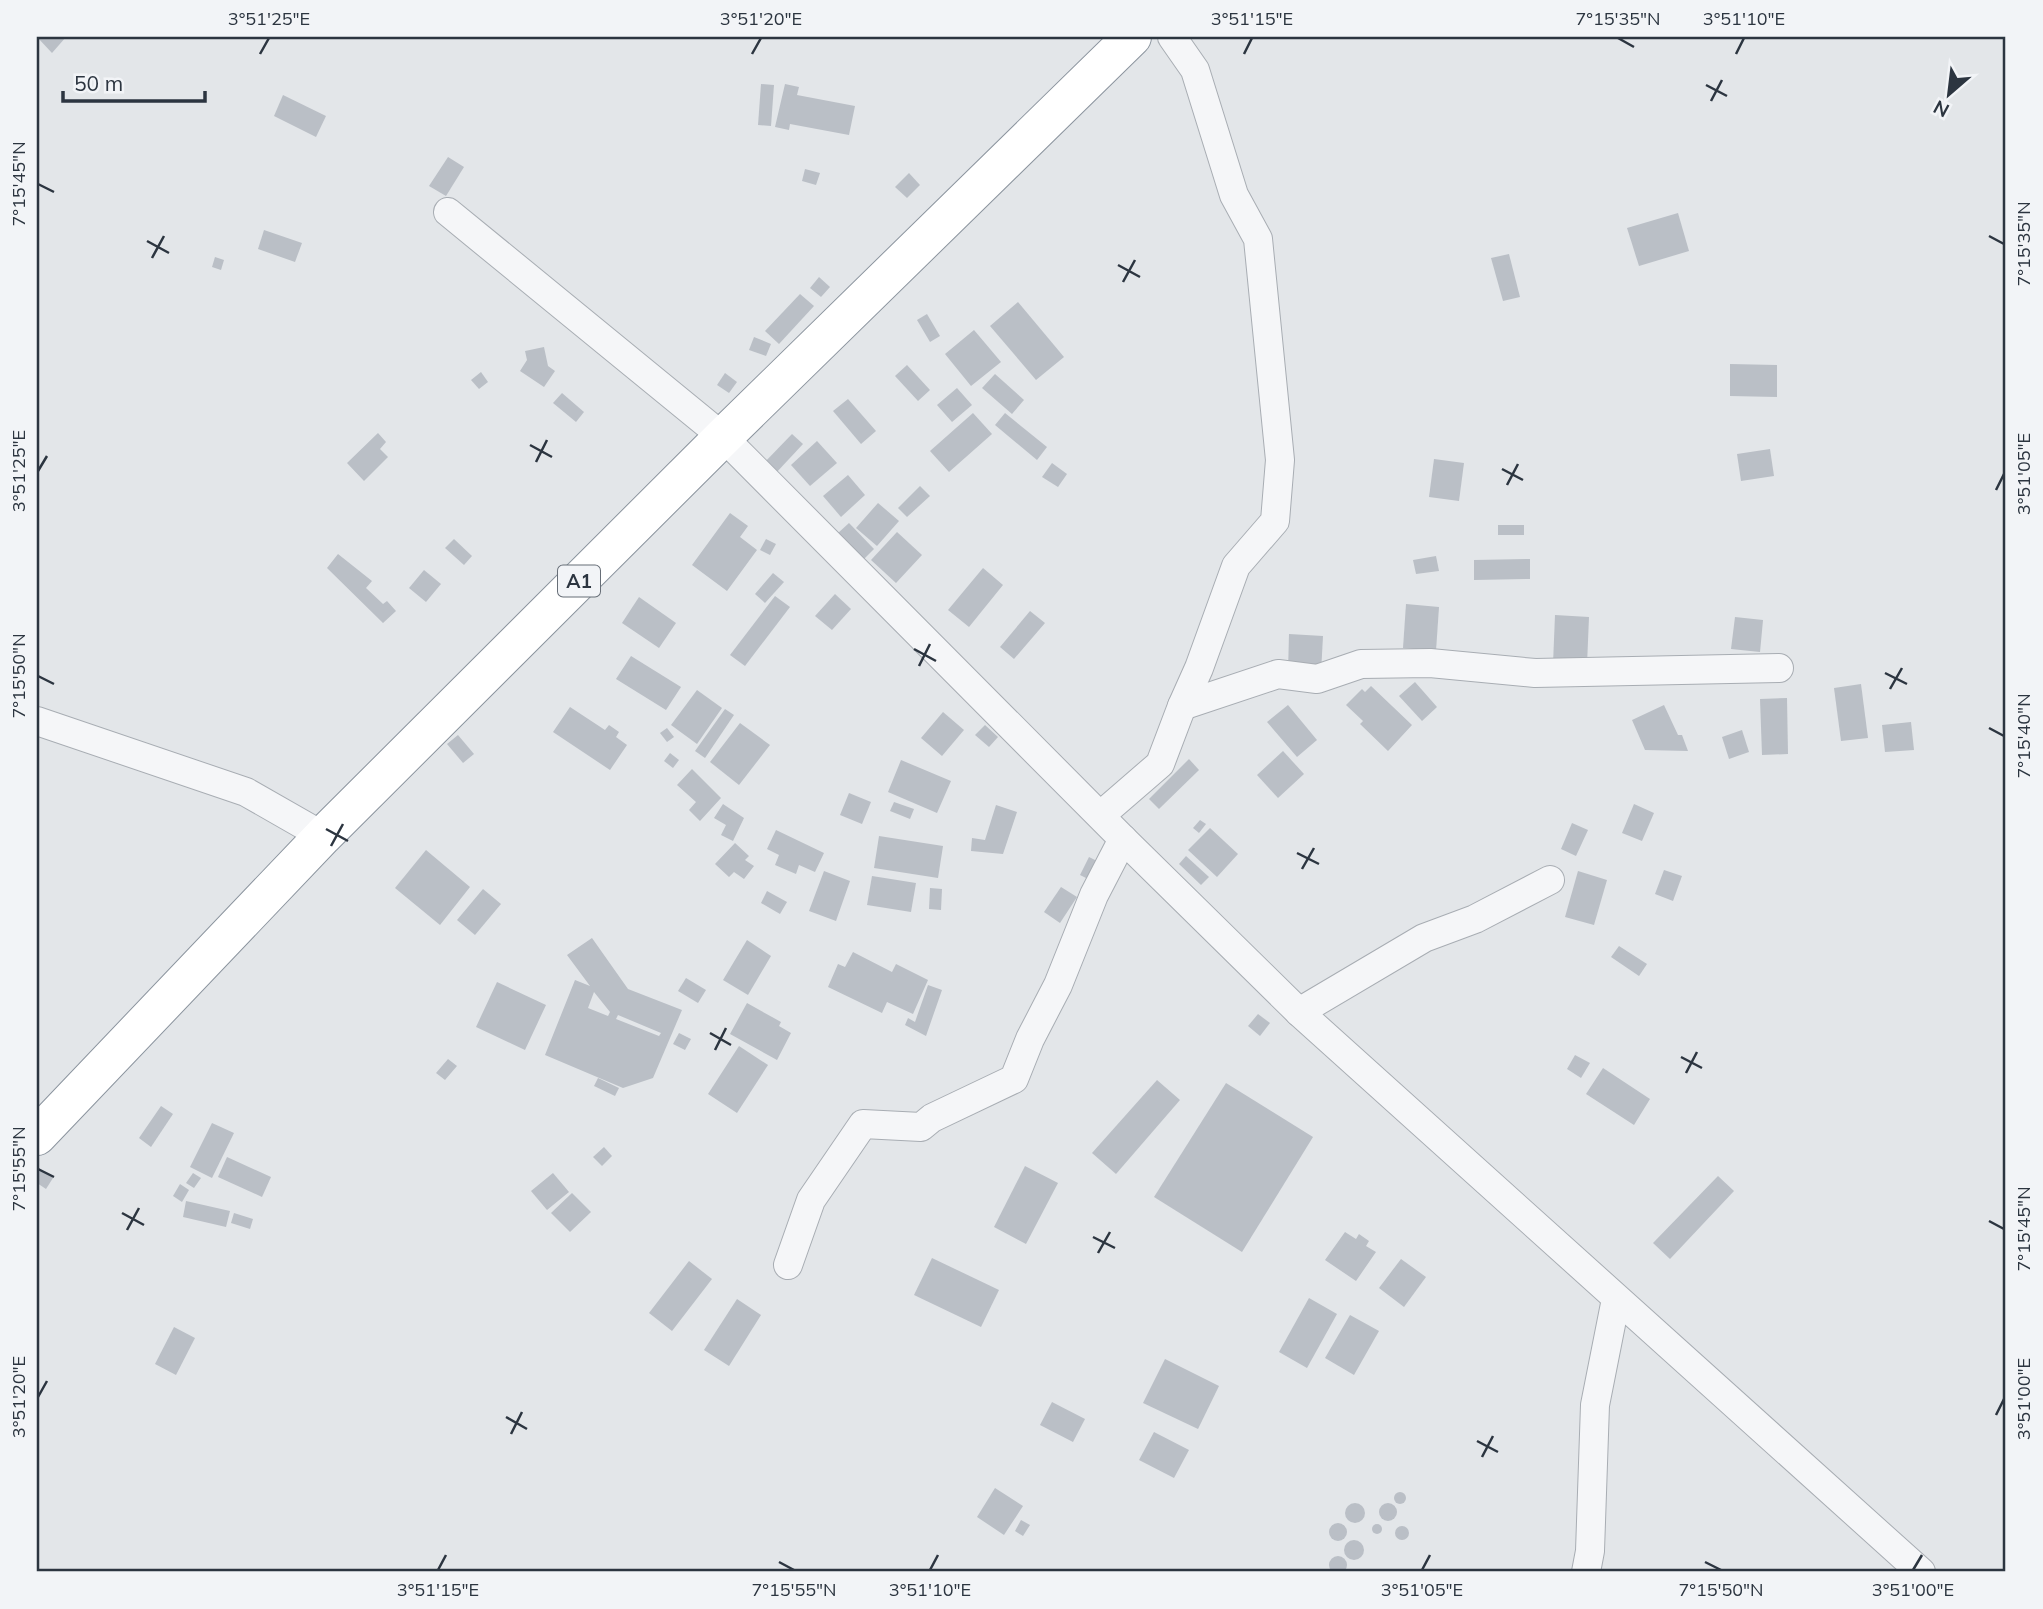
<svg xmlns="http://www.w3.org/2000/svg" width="2043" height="1609" viewBox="0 0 2043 1609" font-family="Mulish,sans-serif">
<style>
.building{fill:#babfc6;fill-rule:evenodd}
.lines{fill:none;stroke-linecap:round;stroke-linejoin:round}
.minor-casing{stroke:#a8adb3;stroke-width:30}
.highway-casing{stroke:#8b949e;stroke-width:40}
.minor{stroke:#f5f6f8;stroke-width:28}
.highway{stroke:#fff;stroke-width:38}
.ticks{fill:none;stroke:#2c3540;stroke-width:2.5}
.labels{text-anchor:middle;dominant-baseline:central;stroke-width:6;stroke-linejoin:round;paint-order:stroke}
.shield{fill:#f2f4f7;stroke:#676e77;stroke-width:2}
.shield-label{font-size:19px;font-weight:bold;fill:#2c3540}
.neatline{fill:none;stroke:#2c3540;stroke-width:2.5}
.ticks-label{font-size:18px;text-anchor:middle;fill:#2c3540}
</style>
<rect width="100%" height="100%" fill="#e3e6e9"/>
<g class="building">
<polygon points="37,37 66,37 52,53"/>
<polygon points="761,84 774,85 771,126 758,125"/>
<polygon points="785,84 799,87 797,95 855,106 849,135 790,124 789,130 775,127"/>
<polygon points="283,95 326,116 316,137 274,116"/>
<polygon points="448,157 464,167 446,196 429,186"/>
<polygon points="805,169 820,173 816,185 802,181"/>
<polygon points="909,173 920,185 907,198 895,187"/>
<polygon points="1678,213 1689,251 1639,266 1627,228"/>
<polygon points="264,230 302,243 295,262 258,249"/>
<polygon points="1509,254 1520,297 1503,301 1491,258"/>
<polygon points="215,257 224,260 221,270 212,267"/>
<polygon points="819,277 830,287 821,297 810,288"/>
<polygon points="800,294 814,306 779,344 765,331"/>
<polygon points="1018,302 1064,357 1036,380 990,326"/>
<polygon points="927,314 940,336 930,342 917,320"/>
<polygon points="974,330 1001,362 971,386 945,354"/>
<polygon points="754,337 771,344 766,356 749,350"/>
<polygon points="544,347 548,366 555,371 544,387 520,371 527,360 525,351"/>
<polygon points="1730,364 1777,365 1777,397 1730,396"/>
<polygon points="907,365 930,390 918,401 895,376"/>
<polygon points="481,372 488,382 479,389 471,380"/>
<polygon points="725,373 737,382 729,393 717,385"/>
<polygon points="995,374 1024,400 1012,414 982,388"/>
<polygon points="957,388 972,405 952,422 937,405"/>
<polygon points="562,393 584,412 576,422 553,403"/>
<polygon points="848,399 876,431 861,444 833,411"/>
<polygon points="973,413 992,434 949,472 930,451"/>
<polygon points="1005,413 1047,447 1037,460 995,425"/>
<polygon points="378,433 386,442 380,449 388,457 364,481 347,463"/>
<polygon points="792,434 803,444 775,474 763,464"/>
<polygon points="817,441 837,463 810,486 791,465"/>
<polygon points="1770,449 1774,476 1741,481 1737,454"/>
<polygon points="1434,459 1464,463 1459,501 1429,497"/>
<polygon points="1052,463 1067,474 1058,487 1042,477"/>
<polygon points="848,475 865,495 841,517 823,496"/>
<polygon points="920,486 930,496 907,517 898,508"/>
<polygon points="878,503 899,521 877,546 856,528"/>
<polygon points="730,513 748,526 740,537 757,550 727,591 692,565"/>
<polygon points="849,523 874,549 863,560 837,534"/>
<rect x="1498" y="525" width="26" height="10"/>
<polygon points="897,532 922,555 896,583 871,560"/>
<polygon points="454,539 472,556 464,565 445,548"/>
<polygon points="766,539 776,544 770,555 760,550"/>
<polygon points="338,554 372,581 366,588 383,604 387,601 396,611 383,623 327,568"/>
<polygon points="1436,556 1439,571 1416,574 1413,560"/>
<polygon points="1530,559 1530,579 1474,580 1474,560"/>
<polygon points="983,568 1003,585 969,627 948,610"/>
<polygon points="424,570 441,584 426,602 409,588"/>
<polygon points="773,573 784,582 765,603 755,594"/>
<polygon points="835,594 851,609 832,630 815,616"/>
<polygon points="775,596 790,607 745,666 730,655"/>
<polygon points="639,597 676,623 659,648 622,623"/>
<polygon points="1406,604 1439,607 1436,651 1403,648"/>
<polygon points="1030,611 1045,623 1014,659 1000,647"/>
<polygon points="1555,615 1589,617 1587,665 1553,664"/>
<polygon points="1735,617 1763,620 1760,652 1731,649"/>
<polygon points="1289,634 1323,636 1321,673 1288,672"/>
<polygon points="631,656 681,687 666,710 616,679"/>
<polygon points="1415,682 1437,707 1422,721 1399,696"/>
<polygon points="1861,684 1868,738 1841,741 1834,688"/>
<polygon points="1371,686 1412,725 1388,751 1360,724 1363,721 1346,705 1362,689 1365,692"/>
<polygon points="697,690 722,708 697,744 671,725"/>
<polygon points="1787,698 1788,754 1762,755 1760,699"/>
<polygon points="1288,705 1317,740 1297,757 1267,722"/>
<polygon points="1664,705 1678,735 1682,735 1688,751 1645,750 1632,720"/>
<polygon points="570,707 605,730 609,725 619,732 616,737 627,745 610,770 553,732"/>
<polygon points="725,709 734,715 705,758 695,751"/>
<polygon points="943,712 964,730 942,756 921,738"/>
<polygon points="1911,722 1914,750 1885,752 1882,725"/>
<polygon points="740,723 770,745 739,785 710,762"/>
<polygon points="985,725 998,737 989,747 975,735"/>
<polygon points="667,728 674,737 667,742 660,733"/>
<polygon points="1742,730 1749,752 1729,759 1722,737"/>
<polygon points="458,735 474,754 463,763 447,744"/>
<polygon points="1283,751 1304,774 1278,798 1257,775"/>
<polygon points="670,753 679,760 673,768 664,761"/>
<polygon points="1189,759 1199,770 1159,809 1149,799"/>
<polygon points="901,760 951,781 937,813 888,792"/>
<polygon points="692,769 721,798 700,821 689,810 696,802 677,785"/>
<polygon points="849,793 871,802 862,824 840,815"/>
<polygon points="894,802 914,809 910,819 890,811"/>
<polygon points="723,804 744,818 733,841 721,835 726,825 714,818"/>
<polygon points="1634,804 1654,813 1642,841 1622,833"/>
<polygon points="996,805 1017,812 1003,854 971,851 972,838 985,840"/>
<polygon points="1200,820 1206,824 1199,833 1193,828"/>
<polygon points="1572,823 1588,830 1576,856 1561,849"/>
<polygon points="1210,828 1238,854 1217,877 1188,850"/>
<polygon points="776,830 824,853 815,872 799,865 796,874 775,865 779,855 767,849"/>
<polygon points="879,836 943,846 938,878 874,868"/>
<polygon points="735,843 749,856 745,860 754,866 744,879 734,872 729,877 715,864"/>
<polygon points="426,850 470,887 440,925 395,888"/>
<polygon points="1186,856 1209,877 1201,885 1179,864"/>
<polygon points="1089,857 1099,862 1090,880 1080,875"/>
<polygon points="1664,870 1682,876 1673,901 1655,894"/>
<polygon points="824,871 850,881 836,921 809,911"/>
<polygon points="1578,871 1607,880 1594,925 1565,917"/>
<polygon points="872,876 916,883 911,912 867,905"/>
<polygon points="1061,887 1077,897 1060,923 1044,912"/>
<polygon points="930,888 942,889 941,910 929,909"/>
<polygon points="483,889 501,904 475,935 457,920"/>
<polygon points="767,891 787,902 780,914 761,903"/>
<path d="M592 938 628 989 682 1010 653 1078 623 1088 545 1055 575 980 590 986 567 955ZM594 992 610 1012 608 1016 588 1008ZM618 1015 661 1033 659 1036 616 1019Z"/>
<polygon points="747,940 771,956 748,995 723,980"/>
<polygon points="1619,946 1647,964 1639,976 1611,957"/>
<polygon points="853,952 892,972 896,964 928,980 913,1014 887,1002 882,1013 828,987 838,964 845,967"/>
<polygon points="686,978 706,990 698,1003 678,991"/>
<polygon points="497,982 546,1005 525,1050 476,1027"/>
<polygon points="928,985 942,990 926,1036 905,1025 908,1018 915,1022"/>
<polygon points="747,1003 781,1022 779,1026 791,1033 777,1060 730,1034"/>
<polygon points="1258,1014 1270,1023 1260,1036 1248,1026"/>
<polygon points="679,1033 691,1039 685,1050 673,1044"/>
<polygon points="739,1046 768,1065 737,1113 708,1094"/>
<polygon points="1575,1055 1590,1063 1581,1078 1567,1069"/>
<polygon points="448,1059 457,1066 445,1080 436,1073"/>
<polygon points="1603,1068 1650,1099 1634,1125 1586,1094"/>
<polygon points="598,1078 619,1088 615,1096 594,1086"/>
<polygon points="1157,1080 1180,1100 1116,1174 1092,1153"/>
<polygon points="1226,1083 1313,1137 1242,1252 1154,1197"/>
<polygon points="161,1106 173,1114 151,1147 139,1138"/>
<polygon points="212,1123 234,1133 212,1178 190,1167"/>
<polygon points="604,1147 612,1156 602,1166 593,1157"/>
<polygon points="227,1157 271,1177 262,1197 218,1177"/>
<polygon points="1025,1166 1058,1183 1026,1244 994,1227"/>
<polygon points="39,1168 53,1178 46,1189 37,1183"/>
<polygon points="193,1173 201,1178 194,1188 186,1183"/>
<polygon points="553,1173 569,1192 547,1210 531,1191"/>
<polygon points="1718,1176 1734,1191 1670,1259 1653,1243"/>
<polygon points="180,1184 189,1190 182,1202 173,1196"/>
<polygon points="572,1193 591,1212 570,1232 551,1213"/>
<polygon points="186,1201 230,1211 226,1227 183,1217"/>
<polygon points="234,1213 253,1219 250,1229 231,1223"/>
<polygon points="1345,1232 1356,1239 1359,1234 1369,1241 1366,1246 1376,1252 1356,1281 1325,1260"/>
<polygon points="932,1258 999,1290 981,1327 914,1295"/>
<polygon points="1401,1259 1426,1277 1404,1307 1379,1288"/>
<polygon points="689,1261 712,1279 672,1331 649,1313"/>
<polygon points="1309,1298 1337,1314 1307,1368 1279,1352"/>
<polygon points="737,1299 761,1315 729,1366 704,1350"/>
<polygon points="1350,1315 1379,1331 1354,1375 1325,1358"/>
<polygon points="174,1327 195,1338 176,1375 155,1364"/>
<polygon points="1165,1359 1219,1386 1198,1429 1143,1403"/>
<polygon points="1052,1402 1085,1419 1073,1442 1040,1425"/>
<polygon points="1154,1432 1189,1450 1174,1478 1139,1460"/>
<polygon points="995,1488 1023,1506 1004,1535 977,1517"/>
<circle cx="1400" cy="1498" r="6"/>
<circle cx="1355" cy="1513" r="10"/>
<circle cx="1388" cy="1512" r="9"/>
<polygon points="1021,1520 1030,1525 1023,1536 1015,1531"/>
<circle cx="1338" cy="1532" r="9"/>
<circle cx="1377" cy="1529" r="5"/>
<circle cx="1402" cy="1533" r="7"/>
<circle cx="1354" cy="1550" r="10"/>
<circle cx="1338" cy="1565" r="9"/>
</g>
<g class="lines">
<defs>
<g id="minor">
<polyline points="448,212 723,437 1123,839 1299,1012 1921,1572"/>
<polyline points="1182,706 1278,674 1317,679 1361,664 1430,663 1535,673 1779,668"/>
<polyline points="37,721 246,792 323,836"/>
<polyline points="1101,815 1160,764 1182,706 1199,668 1236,566 1275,521 1280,460 1258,239 1234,195 1195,70 1172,37"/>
<polyline points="1299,1012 1424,938 1475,919 1550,880"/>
<polyline points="788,1265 811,1200 863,1124 921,1127 932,1118 1014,1079 1030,1039 1058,985 1094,895 1123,839"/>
<polyline points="1586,1572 1590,1551 1595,1405 1616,1299"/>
</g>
<polyline id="highway" points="37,1136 323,836 723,437 1132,37"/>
</defs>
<use href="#minor" class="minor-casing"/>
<use href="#highway" class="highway-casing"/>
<use href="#minor" class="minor"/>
<use href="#highway" class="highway"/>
</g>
<path class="ticks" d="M1618 38 1634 47M260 54 269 38M752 54 761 38M1244 54 1252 38M1736 54 1744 38M1706 85 1727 96M1711 101 1722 80M38 184 54 192M1989 236 2004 244M147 241 169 253M152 258 164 236M1118 265 1140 277M1123 282 1135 260M530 445 552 457M536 462 547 440M1502 469 1523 480M38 471 47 456M1507 485 1518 464M1996 490 2004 474M914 649 936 661M919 666 930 644M1885 673 1907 684M38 676 54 684M1890 689 1902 668M1989 728 2004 736M326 829 348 841M331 846 343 824M1297 853 1319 864M1302 869 1314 848M710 1033 731 1045M715 1050 726 1028M1681 1057 1702 1068M1686 1073 1697 1052M38 1169 54 1177M122 1213 144 1225M1989 1221 2004 1229M127 1230 139 1208M1093 1237 1115 1248M1098 1253 1110 1232M38 1397 47 1381M1996 1415 2004 1399M506 1417 527 1429M511 1434 522 1412M1477 1441 1498 1452M1482 1457 1493 1436M779 1562 794 1570M1705 1562 1721 1570M438 1570 446 1555M930 1570 938 1555M1422 1570 1430 1555M1913 1570 1922 1555"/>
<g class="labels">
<rect class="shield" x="558" y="565.5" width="42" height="31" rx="5"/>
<g class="shield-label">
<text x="579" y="581">A1</text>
</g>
</g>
<rect width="2043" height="1609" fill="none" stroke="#f2f4f7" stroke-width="77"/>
<g transform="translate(1949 94) rotate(208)" stroke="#f2f4f7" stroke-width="5" paint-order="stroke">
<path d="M0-5L12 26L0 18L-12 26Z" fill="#2c3540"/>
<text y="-10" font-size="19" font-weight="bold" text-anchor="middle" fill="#2c3540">N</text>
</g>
<path d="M63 91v10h142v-10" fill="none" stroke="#2c3540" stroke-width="3.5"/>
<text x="74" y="91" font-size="21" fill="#2c3540" stroke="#f2f4f7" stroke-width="5" paint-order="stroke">50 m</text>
<rect x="38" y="38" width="1966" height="1532" class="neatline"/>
<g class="ticks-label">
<text x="269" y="25">3°51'25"E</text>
<text x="761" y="25">3°51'20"E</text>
<text x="1252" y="25">3°51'15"E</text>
<text x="1618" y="25">7°15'35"N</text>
<text x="1744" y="25">3°51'10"E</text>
<text transform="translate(19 184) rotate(-90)" y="6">7°15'45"N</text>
<text transform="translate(2024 244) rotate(-90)" y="6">7°15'35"N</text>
<text transform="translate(19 471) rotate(-90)" y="6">3°51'25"E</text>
<text transform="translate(2024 474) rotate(-90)" y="6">3°51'05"E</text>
<text transform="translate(19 676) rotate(-90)" y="6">7°15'50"N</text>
<text transform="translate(2024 736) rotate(-90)" y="6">7°15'40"N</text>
<text transform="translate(19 1169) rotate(-90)" y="6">7°15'55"N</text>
<text transform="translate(2024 1229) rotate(-90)" y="6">7°15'45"N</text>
<text transform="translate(19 1397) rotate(-90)" y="6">3°51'20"E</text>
<text transform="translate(2024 1399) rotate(-90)" y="6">3°51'00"E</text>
<text x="438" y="1596">3°51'15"E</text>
<text x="794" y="1596">7°15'55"N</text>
<text x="930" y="1596">3°51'10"E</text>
<text x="1422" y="1596">3°51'05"E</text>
<text x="1721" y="1596">7°15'50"N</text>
<text x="1913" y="1596">3°51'00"E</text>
</g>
</svg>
